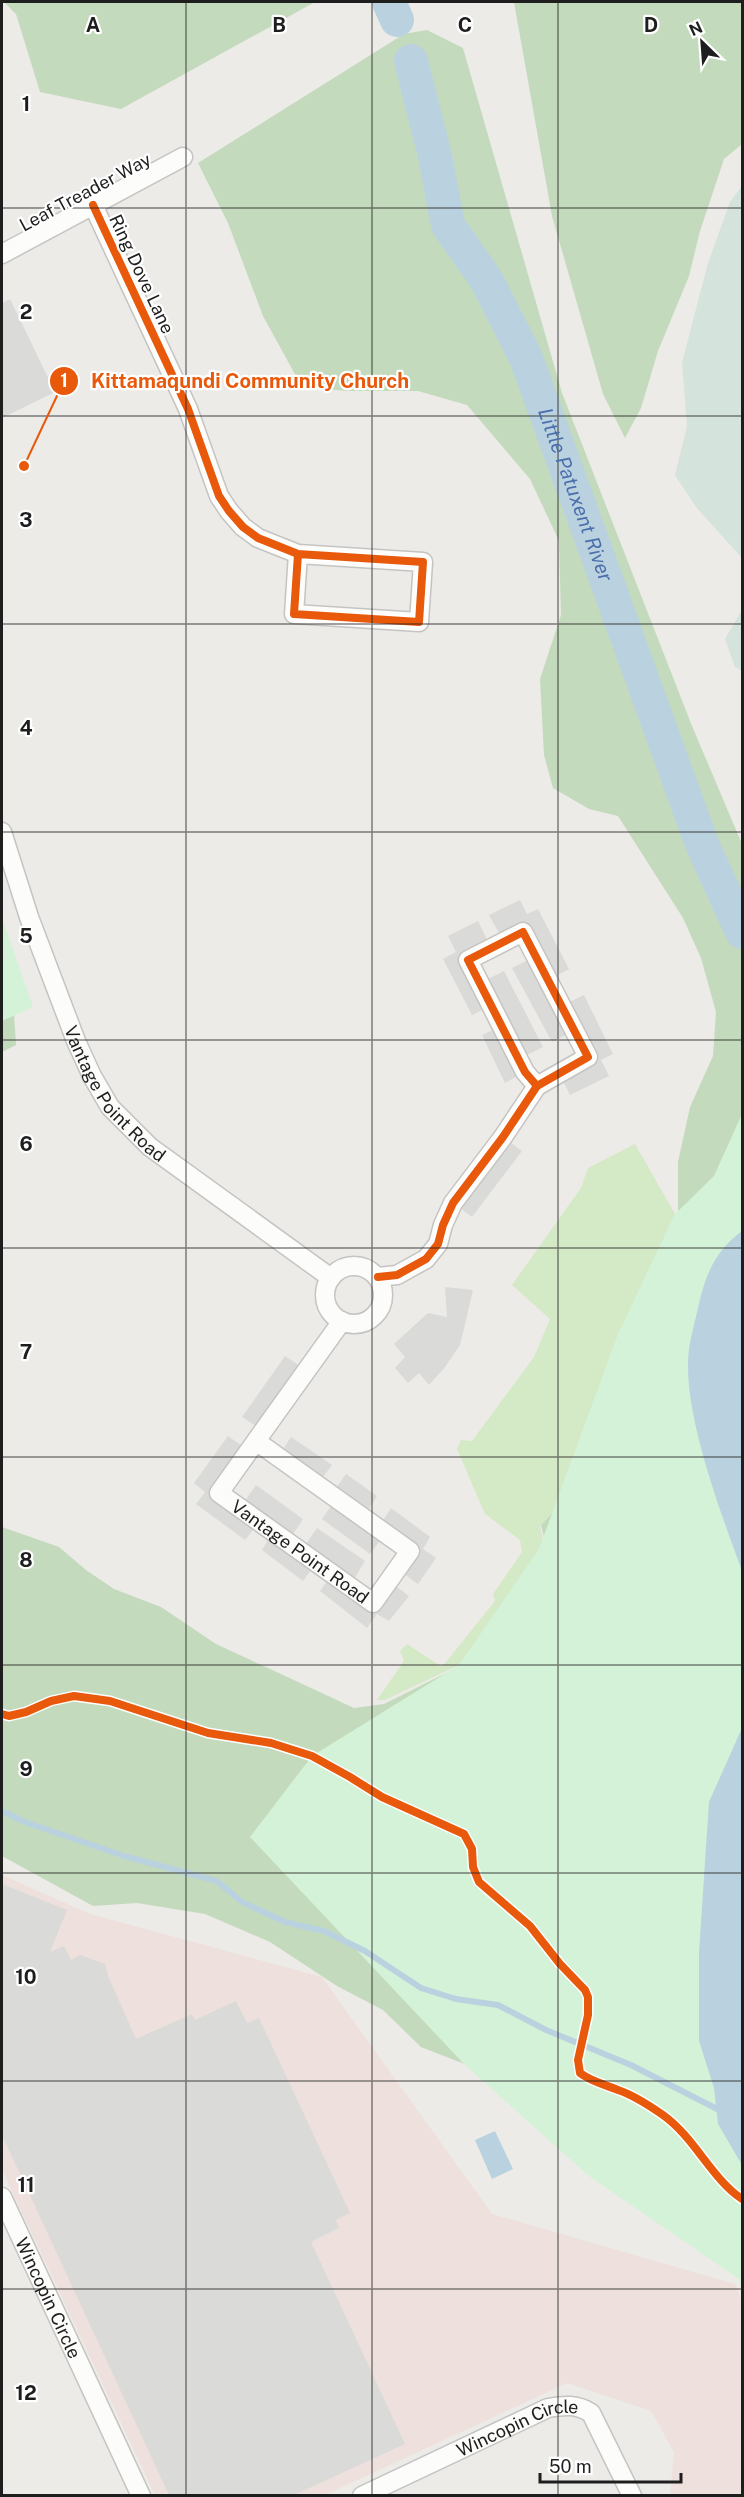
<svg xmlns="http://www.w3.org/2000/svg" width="744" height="2497" viewBox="0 0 744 2497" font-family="'Public Sans',sans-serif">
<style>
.commercial{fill:#eee0dc}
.religious{fill:#dadad8}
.grass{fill:#d4e9c5}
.forest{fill:#c3dabc}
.wetland{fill:#d4e3dc}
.park{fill:#d4f2d8}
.water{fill:#bad2df}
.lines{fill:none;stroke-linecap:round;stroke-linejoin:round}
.stream{stroke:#bad2df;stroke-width:6}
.river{stroke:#bad2df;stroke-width:34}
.street-casing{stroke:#c5c4c3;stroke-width:21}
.street{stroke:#fcfcfb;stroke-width:18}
.cycleway-casing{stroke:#fff;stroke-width:11}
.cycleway{stroke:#e8590c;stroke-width:8}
.grid{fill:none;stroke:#1e1e1e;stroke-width:1.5;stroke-opacity:0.55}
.labels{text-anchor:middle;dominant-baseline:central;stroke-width:4.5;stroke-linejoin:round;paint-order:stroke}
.street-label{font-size:18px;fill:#1e1e1e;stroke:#fff}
.water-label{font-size:20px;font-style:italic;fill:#4b6fac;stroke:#fff}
.grid-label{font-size:20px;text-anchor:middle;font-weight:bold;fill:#1e1e1e;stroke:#fff;stroke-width:4.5;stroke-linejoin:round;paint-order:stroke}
.leader{fill:none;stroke:#e8590c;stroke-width:2}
.callout-dot{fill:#e8590c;stroke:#fff;stroke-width:2}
.mark-label{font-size:18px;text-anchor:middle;font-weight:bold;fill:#fff}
.callout-label{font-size:20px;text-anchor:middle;font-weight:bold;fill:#e8590c;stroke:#fff;stroke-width:4.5;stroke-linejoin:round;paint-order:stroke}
</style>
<rect width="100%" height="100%" fill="#ecebe7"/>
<polygon class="commercial" points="2,1875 90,1914 322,1977 492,2214 735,2284 742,2300 742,2495 670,2495 674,2452 651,2411 567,2383 325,2495 155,2495 2,2170"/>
<g class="religious">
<polygon points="10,299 55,392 2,418 2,303"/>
<polygon points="520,900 527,914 538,909 569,969 549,980 561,1006 584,995 613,1054 601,1060 609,1076 570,1095 559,1073 588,1057 574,1031 552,1042 512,968 536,956 523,932 504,942 489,915"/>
<polygon points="478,921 491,948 469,960 480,983 504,971 543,1047 519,1059 525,1072 505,1083 482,1035 502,1026 492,1005 472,1015 443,959 456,952 448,936"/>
<polygon points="503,1137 522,1151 472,1217 453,1203"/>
<polygon points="445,1287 473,1290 460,1345 445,1367 429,1385 419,1373 408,1383 395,1368 405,1357 394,1344 428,1313 447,1317"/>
<polygon points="285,1356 306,1370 263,1431 242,1417"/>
<polygon points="228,1436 249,1451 219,1492 240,1508 256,1485 303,1519 288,1542 301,1551 317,1528 365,1561 350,1586 373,1603 389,1581 409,1596 389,1621 377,1614 367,1628 320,1591 332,1574 316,1563 303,1581 262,1550 273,1532 259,1522 245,1540 196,1504 205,1492 194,1483"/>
<polygon points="291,1437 332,1465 317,1485 278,1457"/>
<polygon points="346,1474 377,1496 364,1517 378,1528 391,1508 430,1537 423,1549 436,1558 418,1584 397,1569 410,1551 385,1534 370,1554 322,1519 336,1499 331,1495"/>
<polygon points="2,1884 67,1910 50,1952 64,1946 71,1960 80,1955 105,1964 108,1976 136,2039 192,2014 195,2020 236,2001 247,2023 259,2018 350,2213 336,2220 339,2228 311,2242 405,2444 294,2495 169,2495 2,2135"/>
</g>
<polygon class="grass" points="635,1144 675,1214 656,1266 617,1442 540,1526 546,1554 459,1665 385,1700 377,1700 404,1661 400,1651 407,1644 442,1667 495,1601 493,1594 522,1552 520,1540 485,1514 457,1449 461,1440 472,1441 534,1357 550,1319 512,1285 581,1188 588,1168"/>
<g class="forest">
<polygon points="4,2 315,2 121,109 40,92 16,14"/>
<polygon points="514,2 742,2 742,144 724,159 700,231 689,276 658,351 641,408 625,438 603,394 552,216"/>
<polygon points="427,30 463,48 562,393 692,726 742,844 742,1235 678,1216 678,1162 690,1107 713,1056 716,1012 701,958 683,918 618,816 589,809 553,788 544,755 540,679 561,615 559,541 530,479 467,405 418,391 348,391 302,387 263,316 228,223 198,163 404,34"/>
<polygon points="2,981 13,997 16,1045 2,1052"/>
<polygon points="561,1504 508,2081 421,2047 383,2010 337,1986 270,1942 205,1914 137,1903 93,1906 2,1856 2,1527 59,1547 86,1570 114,1589 161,1607 216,1644 354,1708 384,1704 460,1666 548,1553 541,1525"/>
</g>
<g class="wetland">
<polygon points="742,186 742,558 696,507 675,475 687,426 682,363 708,263 730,202"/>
<polygon points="742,610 742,671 735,667 725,639"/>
</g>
<g class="park">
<polygon points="2,917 33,1007 2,1021"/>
<polygon points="742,1114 742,2287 739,2279 589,2176 464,2064 250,1837 312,1756 459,1665 539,1549 618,1334 675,1214 714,1176"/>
</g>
<g class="water">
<path d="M742 1231V1571C721 1513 681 1409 689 1349 691 1335 695 1321 698 1308 705 1275 715 1251 742 1231Z"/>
<polygon points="742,1728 742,2165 718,2124 714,2088 699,2041 699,1952 709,1802"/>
<polygon points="495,2131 513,2169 492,2179 475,2140"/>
</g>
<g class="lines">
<polyline class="stream" points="2,1811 25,1822 124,1856 217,1881 242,1902 285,1922 324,1931 365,1951 421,1988 456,1999 498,2005 546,2030 631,2065 723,2112"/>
<g class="river">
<polyline points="389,2 397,20"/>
<path id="s1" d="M411 61 435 156 448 225 487 281 526 358 702 844 742 932"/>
</g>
<defs>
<g id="street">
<polyline points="93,205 188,409 219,496 229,511 243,527 258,538 298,554 423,562 419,622 294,614 298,554"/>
<polyline points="2,254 183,157"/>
<path id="s2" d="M2 832 29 917 76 1041 92 1076 110 1107 150 1147 331 1278"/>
<circle cx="354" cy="1295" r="29"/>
<polyline points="378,1277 397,1275 426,1259 438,1244 443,1225 453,1203 503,1137 537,1086 588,1057 523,932 468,960 525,1072 537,1086"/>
<path id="s3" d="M256 1441 219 1493 373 1603 410 1551 256 1441 342 1321"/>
<path id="s4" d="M2 2197 141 2496"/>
<path id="s5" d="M362 2496 548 2408C565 2405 577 2404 591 2413L632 2496"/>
</g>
</defs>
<use href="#street" class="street-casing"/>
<use href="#street" class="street"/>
<defs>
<g id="cycleway">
<polyline points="93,205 188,409 219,496 229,511 243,527 258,538 298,554 423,562 419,622 294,614 298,554"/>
<polyline points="378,1277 397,1275 426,1259 438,1244 443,1225 453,1203 503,1137 537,1086 588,1057 523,932 468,960 525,1072 537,1086"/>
<path d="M2 1714 9 1716 26 1712 51 1701 74 1696 110 1701 208 1733 271 1743 312 1756 350 1777 382 1797 464 1834 472 1849 473 1867 479 1882 530 1926 560 1964 585 1990 588 1997V2015L578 2060 580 2073C592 2082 604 2084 618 2090 633 2095 650 2106 663 2115 695 2138 711 2178 742 2199"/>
</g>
</defs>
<use href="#cycleway" class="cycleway-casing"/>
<use href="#cycleway" class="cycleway"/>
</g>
<path class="grid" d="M186 2V2496M372 2V2496M558 2V2496M2 208H742M2 416H742M2 624H742M2 832H742M2 1040H742M2 1248H742M2 1457H742M2 1665H742M2 1873H742M2 2081H742M2 2289H742"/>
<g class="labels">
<g class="street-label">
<text transform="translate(85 192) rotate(-28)">Leaf Treader Way</text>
<text transform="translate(142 274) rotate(65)">Ring Dove Lane</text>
<text stroke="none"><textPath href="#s2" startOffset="288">Vantage Point Road</textPath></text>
<text stroke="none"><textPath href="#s3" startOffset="164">Vantage Point Road</textPath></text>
<text stroke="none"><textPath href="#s4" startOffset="111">Wincopin Circle</textPath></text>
<text stroke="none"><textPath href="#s5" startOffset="171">Wincopin Circle</textPath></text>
</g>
<g class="water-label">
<text stroke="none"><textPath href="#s1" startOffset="468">Little Patuxent River</textPath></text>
</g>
</g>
<g class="grid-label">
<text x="93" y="32">A</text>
<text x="279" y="32">B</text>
<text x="465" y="32">C</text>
<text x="651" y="32">D</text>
<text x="26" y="111">1</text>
<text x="26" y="319">2</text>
<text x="26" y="527">3</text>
<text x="26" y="735">4</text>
<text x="26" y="943">5</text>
<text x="26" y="1151">6</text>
<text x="26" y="1359">7</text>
<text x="26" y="1567">8</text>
<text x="26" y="1776">9</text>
<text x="26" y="1984">10</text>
<text x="26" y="2192">11</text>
<text x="26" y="2400">12</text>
</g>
<path class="leader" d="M24 466L64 381"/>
<g class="callout-dot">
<circle cx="24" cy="466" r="6"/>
<circle cx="64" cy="381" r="15"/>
</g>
<g class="mark-label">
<text x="64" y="387">1</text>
</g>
<g class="callout-label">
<text x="250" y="388">Kittamaqundi Community Church</text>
</g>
<rect width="744" height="2497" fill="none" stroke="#1e1e1e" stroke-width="6"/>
<g transform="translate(702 42) rotate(335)" stroke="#ffffff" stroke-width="4.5" paint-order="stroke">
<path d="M0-4.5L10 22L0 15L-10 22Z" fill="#1e1e1e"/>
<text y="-9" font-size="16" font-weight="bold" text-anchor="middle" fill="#1e1e1e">N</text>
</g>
<path d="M540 2473v9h141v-9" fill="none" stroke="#1e1e1e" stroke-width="3"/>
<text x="549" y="2473" font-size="18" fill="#1e1e1e" stroke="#ffffff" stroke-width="4.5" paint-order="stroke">50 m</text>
</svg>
